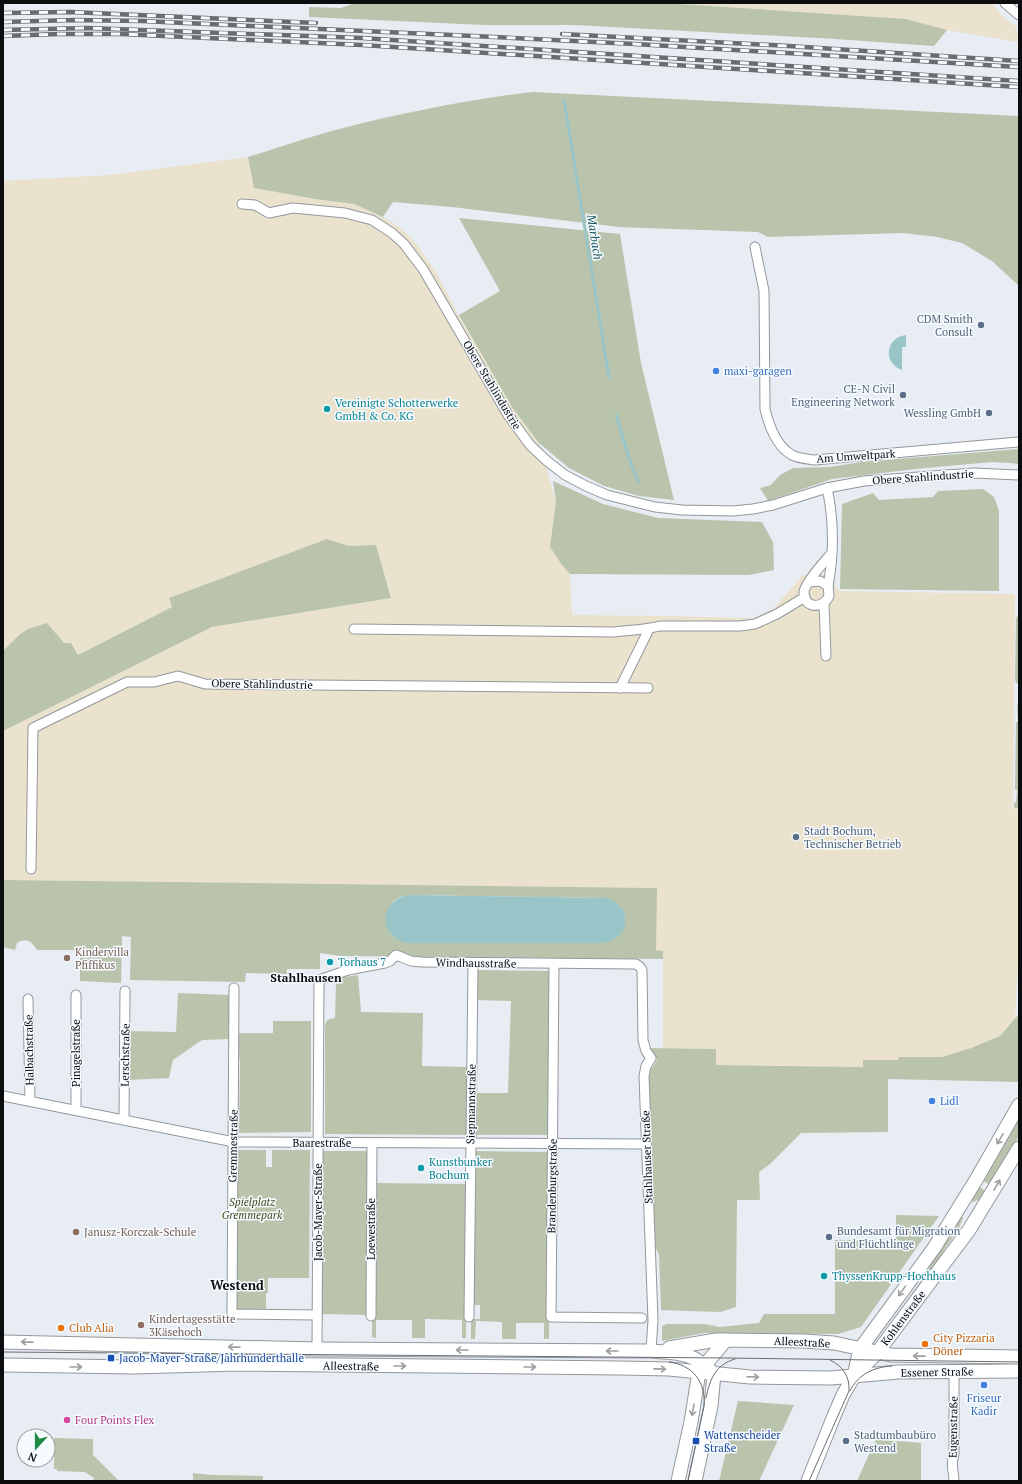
<svg xmlns="http://www.w3.org/2000/svg" width="1022" height="1484" viewBox="0 0 1022 1484" font-family="'PT Serif',serif">
<style>
.industrial{fill:#ebe2cd}
.green{fill:#bac4ad;fill-rule:evenodd}
.water{fill:#99c5c9}
.lines{fill:none;stroke-linecap:round;stroke-linejoin:round}
.stream{stroke:#99c5c9;stroke-width:3}
.street-casing{stroke:#92989c;stroke-width:11}
.secondary-casing{stroke:#92989c;stroke-width:15}
.street{stroke:#fff;stroke-width:9}
.secondary{stroke:#fff;stroke-width:13}
.tram{stroke:#696d70;stroke-width:1}
.rail-casing{stroke:#696d70;stroke-width:4.5}
.rail{stroke:#f6fbff;stroke-width:3;stroke-dasharray:9;stroke-linecap:butt}
.oneway{stroke:#9d9e9f}
.service-dot{fill:#5c6f8a;stroke:#f6fbff;stroke-width:1.5}
.shop-dot{fill:#3f7fe0;stroke:#f6fbff;stroke-width:1.5}
.culture-dot{fill:#0f9aa8;stroke:#f6fbff;stroke-width:1.5}
.education-dot{fill:#8d6e63;stroke:#f6fbff;stroke-width:1.5}
.food-dot{fill:#e8710a;stroke:#f6fbff;stroke-width:1.5}
.transit-dot{fill:#1a4fb4;stroke:#f6fbff;stroke-width:1.5}
.hotel-dot{fill:#d1479c;stroke:#f6fbff;stroke-width:1.5}
.labels{text-anchor:middle;dominant-baseline:central;stroke-width:3;stroke-linejoin:round;paint-order:stroke}
.service-label{font-size:11px;fill:#4e5e75;stroke:#f6fbff;text-anchor:end}
.shop-label{font-size:11px;fill:#366cbe;stroke:#f6fbff;text-anchor:start}
.street-label{font-size:11px;fill:#0b0d0f;stroke:#f6fbff}
.culture-label{font-size:11px;fill:#0d838f;stroke:#f6fbff;text-anchor:start}
.education-label{font-size:11px;fill:#785e54;stroke:#f6fbff;text-anchor:start}
.park-label{font-size:11px;font-style:italic;fill:#3b4d1b;stroke:#f6fbff}
.food-label{font-size:11px;fill:#c56008;stroke:#f6fbff;text-anchor:start}
.transit-label{font-size:11px;fill:#164399;stroke:#f6fbff;text-anchor:start}
.hotel-label{font-size:11px;fill:#b23c85;stroke:#f6fbff;text-anchor:start}
.water-label{font-size:12px;font-style:italic;fill:#115156;stroke:#f6fbff}
.neighbourhood-label{font-size:12px;font-weight:bold;fill:#0b0d0f;stroke:#f6fbff}
.quarter-label{font-size:13px;font-weight:bold;fill:#0b0d0f;stroke:#f6fbff}
</style>
<rect width="100%" height="100%" fill="#e7edf3"/>
<g class="industrial">
<polygon points="665,3 992,3 1002,16 1017,27 1018,42 947,30 906,19"/>
<polygon points="248,157 255,188 315,199 354,204 383,217 399,227 414,241 436,272 459,316 512,407 539,443 556,501 550,547 562,565 570,574 572,615 658,616 754,618 774,608 802,576 814,572 824,575 832,579 839,591 1015,594 1013,809 1019,809 1019,946 1015,1019 1000,1036 971,1048 942,1057 899,1057 898,1060 864,1060 864,1067 716,1065 716,1049 663,1048 663,951 656,951 656,888 3,880 3,731 212,627 391,598 376,545 349,546 327,539 169,598 172,607 78,655 71,643 64,643 28,629 19,635 3,651 3,181 110,175"/>
</g>
<g class="green">
<polygon points="355,3 665,3 906,19 947,30 934,46 835,39 575,25 483,25 309,17 309,7 341,8"/>
<path d="M533 92 1019 116V286L992 261 962 243 937 237 903 233 768 237 758 232 619 227 452 207 393 202 383 217 354 204 315 199 254 188 248 157C281 147 314 135 347 127 408 112 471 99 533 92Z"/>
<polygon points="459,218 620,234 641,363 674,500 639,496 604,486 569,468 539,443 512,407 459,315 500,291"/>
<polygon points="1019,449 1019,464 1010,463 992,462 915,469 832,479 768,501 760,488 771,485 780,475 793,468 830,467 861,462"/>
<polygon points="553,481 603,504 658,518 762,522 773,542 774,570 749,575 570,574 562,565 550,547 556,501"/>
<polygon points="983,489 994,497 999,511 999,591 840,589 842,504 873,493 879,500 933,497 938,491"/>
<polygon points="327,539 349,546 376,545 391,598 212,627 3,731 3,651 19,635 28,629 47,623 64,643 71,643 78,655 172,607 169,598"/>
<polygon points="1019,614 1019,684 1016,683 1015,679 1016,618"/>
<polygon points="1019,703 1019,808 1014,808 1014,803 1016,802 1017,790 1015,789 1016,722 1018,722 1017,705"/>
<path d="M3 880 657 888 656 950 663 951V959L340 956 320 953V969H287V974L246 973 245 982 130 980 131 937 122 936 121 983 80 981V950H37C32 941 26 937 17 943L15 950 3 947ZM407 895 605 898 608 942 407 943C391 939 386 932 388 916 390 903 394 898 407 895Z"/>
<polygon points="475,970 550,971 550,1135 473,1135 474,1093 508,1093 511,1001 475,1000"/>
<polygon points="358,975 361,1012 423,1013 422,1066 468,1067 466,1135 325,1134 325,1025 327,1020 335,1018 336,984 339,978"/>
<polygon points="178,993 229,995 230,1039 202,1040 173,1060 169,1078 128,1080 129,1031 176,1032"/>
<polygon points="1019,1014 1019,1082 888,1079 888,1132 801,1133 770,1164 759,1172 760,1200 737,1200 736,1307 720,1312 661,1310 659,1254 654,1245 649,1073 657,1060 649,1048 716,1049 716,1065 863,1067 863,1060 898,1060 899,1057 942,1057 971,1048 1000,1036"/>
<polygon points="273,1021 311,1021 311,1132 239,1133 240,1062 237,1033 273,1033"/>
<polygon points="1019,1114 1019,1136 991,1186 982,1180"/>
<polygon points="237,1150 266,1150 266,1167 272,1167 272,1150 310,1150 309,1278 268,1278 268,1293 266,1293 266,1313 234,1312"/>
<polygon points="323,1151 369,1151 368,1315 322,1314"/>
<polygon points="474,1151 550,1152 548,1320 549,1320 549,1339 544,1339 544,1323 516,1323 516,1339 502,1339 502,1322 476,1321 475,1339 471,1339 471,1319 480,1319 480,1305 472,1305"/>
<polygon points="374,1183 467,1184 466,1338 462,1338 462,1320 425,1319 425,1338 412,1338 412,1320 376,1320 376,1338 372,1337"/>
<polygon points="978,1186 987,1192 980,1199 973,1202 971,1199"/>
<polygon points="896,1215 939,1216 861,1327 838,1334 704,1333 662,1341 662,1326 667,1324 704,1324 720,1327 759,1323 764,1314 835,1314 835,1240 871,1240 871,1247 896,1247"/>
<path d="M961 1215 963 1218C958 1234 945 1245 939 1260L889 1330 887 1328 926 1274 941 1245Z"/>
<polygon points="738,1401 794,1405 759,1481 719,1481"/>
<polygon points="54,1438 93,1439 93,1455 119,1481 93,1481 94,1478 85,1472 57,1471 57,1469 54,1469"/>
<polygon points="876,1439 921,1443 921,1481 857,1481"/>
<polygon points="193,1473 211,1475 263,1476 263,1481 193,1481"/>
</g>
<g class="water">
<path d="M906 335V347H902V370C882 363 886 337 906 335Z"/>
<path d="M407 895 605 898C633 904 632 939 603 943H407C378 937 379 902 407 895Z"/>
</g>
<g class="lines">
<g class="stream">
<polyline points="564,100 609,377"/>
<polyline points="616,415 631,464 639,482"/>
</g>
<defs>
<g id="street">
<polyline points="1005,3 1019,15"/>
<polyline points="242,204 255,205 269,213 293,208 345,213 372,220 392,233 404,244 423,269 508,415 530,445 547,461 565,475 586,486 607,495 655,507 682,510 733,511 753,509 773,505 827,488 864,481 974,473 1019,475"/>
<path d="M755 247 764 291 765 409C769 426 776 446 792 455 797 458 807 459 814 460L1019 442"/>
<path d="M827 488C834 520 834 554 828 586"/>
<path d="M810 582 820 581 828 586 829 596C823 610 803 608 804 592 804 584 825 561 831 554"/>
<polyline points="824,604 826,656"/>
<path d="M354 629 613 632C629 630 645 630 660 626H740L755 624 777 614 805 597"/>
<polyline points="620,688 649,629"/>
<polyline points="31,869 33,728 127,682 154,682 178,676 205,684 648,688"/>
<polyline points="554,964 551,1317 642,1318"/>
<polyline points="234,988 232,1314 317,1315"/>
<polyline points="28,999 30,1101"/>
<polyline points="3,1096 234,1142 646,1144"/>
<polyline points="76,1110 76,995"/>
<polyline points="124,1119 125,991"/>
<polyline points="371,1316 372,1143"/>
<polyline points="469,1317 473,963"/>
<polyline points="317,1349 319,980 348,970 385,963 390,961 396,955 411,961 422,962 636,964 640,967 642,970 643,1040 646,1051 651,1058 646,1066 644,1076 653,1320 651,1351"/>
<path d="M954 1372V1454C950 1466 954 1471 954 1481"/>
</g>
<g id="secondary">
<path d="M3 1342 317 1349 651 1351C681 1353 692 1352 714 1374"/>
<polyline points="669,1348 716,1340 804,1341 834,1343 891,1355 1019,1357"/>
<polyline points="3,1365 134,1367 238,1364 620,1368 669,1369 750,1377 831,1378 898,1372 1019,1371"/>
<polyline points="854,1376 860,1349 934,1248 976,1180 1019,1105"/>
<polyline points="678,1481 691,1422 699,1372 726,1340"/>
<polyline points="695,1481 711,1406 714,1374"/>
<polyline points="808,1481 834,1416 843,1395 854,1376 877,1353 969,1230 1019,1148"/>
</g>
</defs>
<use href="#street" class="street-casing"/>
<use href="#secondary" class="secondary-casing"/>
<use href="#street" class="street"/>
<use href="#secondary" class="secondary"/>
<g class="tram">
<polyline points="3,1352 726,1358 1019,1362"/>
<path d="M669 1362C693 1365 706 1382 704 1406L688 1481"/>
<path d="M850 1391C858 1374 874 1367 892 1366"/>
<path d="M706 1398C710 1379 715 1365 735 1359"/>
<path d="M809 1481 849 1391C850 1377 843 1366 830 1360"/>
</g>
<defs>
<g id="rail">
<polyline points="3,13 70,12 316,23"/>
<polyline points="3,22 75,20 142,21 473,36 635,44 1019,67"/>
<polyline points="3,30 87,28 362,38 1019,81"/>
<polyline points="562,34 789,46 1019,61"/>
<polyline points="3,36 59,34 121,34 362,45 1019,87"/>
</g>
</defs>
<use href="#rail" class="rail-casing"/>
<use href="#rail" class="rail"/>
</g>
<defs><path id="oneway-shaft" d="M-6 0H5M1.5-3L5.5 0L1.5 3" fill="none" stroke-width="1.6" stroke-linecap="round" stroke-linejoin="round"/></defs>
<g class="oneway">
<use href="#oneway-shaft" transform="translate(1000 1139) rotate(120)"/>
<use href="#oneway-shaft" transform="translate(997 1185) rotate(-59)"/>
<use href="#oneway-shaft" transform="translate(902 1291) rotate(126)"/>
<use href="#oneway-shaft" transform="translate(27 1342) rotate(-179)"/>
<use href="#oneway-shaft" transform="translate(234 1347) rotate(-179)"/>
<use href="#oneway-shaft" transform="translate(462 1350) rotate(-180)"/>
<use href="#oneway-shaft" transform="translate(612 1351) rotate(-180)"/>
<use href="#oneway-shaft" transform="translate(919 1356) rotate(-179)"/>
<use href="#oneway-shaft" transform="translate(400 1366)"/>
<use href="#oneway-shaft" transform="translate(76 1367)"/>
<use href="#oneway-shaft" transform="translate(530 1367)"/>
<use href="#oneway-shaft" transform="translate(660 1369) rotate(1)"/>
<use href="#oneway-shaft" transform="translate(753 1377) rotate(2)"/>
<use href="#oneway-shaft" transform="translate(693 1410) rotate(100)"/>
</g>
<g class="service-dot">
<circle cx="981" cy="325" r="4"/>
<circle cx="903" cy="395" r="4"/>
<circle cx="989" cy="413" r="4"/>
<circle cx="796" cy="837" r="4"/>
<circle cx="829" cy="1237" r="4"/>
<circle cx="846" cy="1441" r="4"/>
</g>
<g class="shop-dot">
<circle cx="716" cy="371" r="4"/>
<circle cx="932" cy="1101" r="4"/>
<circle cx="984" cy="1385" r="4"/>
</g>
<g class="culture-dot">
<circle cx="327" cy="409" r="4"/>
<circle cx="330" cy="962" r="4"/>
<circle cx="421" cy="1168" r="4"/>
<circle cx="824" cy="1276" r="4"/>
</g>
<g class="education-dot">
<circle cx="67" cy="958" r="4"/>
<circle cx="76" cy="1232" r="4"/>
<circle cx="141" cy="1325" r="4"/>
</g>
<g class="food-dot">
<circle cx="61" cy="1328" r="4"/>
<circle cx="925" cy="1344" r="4"/>
</g>
<g class="transit-dot">
<rect x="107" y="1354" width="8" height="8" rx="2"/>
<rect x="692" y="1437" width="8" height="8" rx="2"/>
</g>
<circle class="hotel-dot" cx="67" cy="1420" r="4"/>
<g class="labels">
<g class="service-label">
<text x="973" y="319">CDM Smith<tspan x="973" dy="13">Consult</tspan></text>
<text x="895" y="389">CE-N Civil<tspan x="895" dy="13">Engineering Network</tspan></text>
<text x="981" y="413">Wessling GmbH</text>
<text x="804" y="831" text-anchor="start">Stadt Bochum,<tspan x="804" dy="13">Technischer Betrieb</tspan></text>
<text x="837" y="1231" text-anchor="start">Bundesamt für Migration<tspan x="837" dy="13">und Flüchtlinge</tspan></text>
<text x="854" y="1435" text-anchor="start">Stadtumbaubüro<tspan x="854" dy="13">Westend</tspan></text>
</g>
<g class="shop-label">
<text x="724" y="371">maxi-garagen</text>
<text x="940" y="1101">Lidl</text>
<text x="984" y="1398" text-anchor="middle">Friseur<tspan x="984" dy="13">Kadir</tspan></text>
</g>
<g class="street-label">
<text transform="translate(492 385) rotate(59)">Obere Stahlindustrie</text>
<text transform="translate(856 456) rotate(-4)">Am Umweltpark</text>
<text transform="translate(923 477) rotate(-4)">Obere Stahlindustrie</text>
<text transform="translate(262 684) rotate(1)">Obere Stahlindustrie</text>
<text transform="translate(476 963) rotate(1)">Windhausstraße</text>
<text transform="translate(29 1050) rotate(-91)">Halbachstraße</text>
<text transform="translate(76 1053) rotate(-90)">Pinagelstraße</text>
<text transform="translate(125 1055) rotate(-89)">Lerschstraße</text>
<text transform="translate(471 1104) rotate(-89)">Siepmannstraße</text>
<text x="322" y="1143">Baarestraße</text>
<text transform="translate(233 1146) rotate(-89)">Gremmestraße</text>
<text transform="translate(647 1157) rotate(-92)">Stahlhauser Straße</text>
<text transform="translate(552 1186) rotate(-89)">Brandenburgstraße</text>
<text transform="translate(318 1212) rotate(-90)">Jacob-Mayer-Straße</text>
<text transform="translate(371 1229) rotate(-90)">Loewestraße</text>
<text transform="translate(903 1318) rotate(-53)">Kohlenstraße</text>
<text transform="translate(802 1342) rotate(3)">Alleestraße</text>
<text transform="translate(351 1366) rotate(1)">Alleestraße</text>
<text transform="translate(937 1372) rotate(-1)">Essener Straße</text>
<text transform="translate(953 1427) rotate(-89)">Eugenstraße</text>
</g>
<g class="culture-label">
<text x="335" y="403">Vereinigte Schotterwerke<tspan x="335" dy="13">GmbH &amp; Co. KG</tspan></text>
<text x="338" y="962">Torhaus 7</text>
<text x="429" y="1162">Kunstbunker<tspan x="429" dy="13">Bochum</tspan></text>
<text x="832" y="1276">ThyssenKrupp-Hochhaus</text>
</g>
<g class="education-label">
<text x="75" y="952">Kindervilla<tspan x="75" dy="13">Pfiffikus</tspan></text>
<text x="84" y="1232">Janusz-Korczak-Schule</text>
<text x="149" y="1319">Kindertagesstätte<tspan x="149" dy="13">3Käsehoch</tspan></text>
</g>
<g class="park-label">
<text x="252" y="1202">Spielplatz<tspan x="252" dy="13">Gremmepark</tspan></text>
</g>
<g class="food-label">
<text x="69" y="1328">Club Alia</text>
<text x="933" y="1338">City Pizzaria<tspan x="933" dy="13">Döner</tspan></text>
</g>
<g class="transit-label">
<text x="119" y="1358">Jacob-Mayer-Straße/Jahrhunderthalle</text>
<text x="704" y="1435">Wattenscheider<tspan x="704" dy="13">Straße</tspan></text>
</g>
<g class="hotel-label">
<text x="75" y="1420">Four Points Flex</text>
</g>
<g class="water-label">
<text transform="translate(595 237) rotate(81)">Marbach</text>
</g>
<g class="neighbourhood-label">
<text x="306" y="977">Stahlhausen</text>
</g>
<g class="quarter-label">
<text x="237" y="1285">Westend</text>
</g>
</g>
<rect width="1022" height="1484" fill="none" stroke="#0b0d0f" stroke-width="8"/>
<g transform="translate(36 1448) rotate(201)"><circle r="19" fill="#f6fbff" stroke="#989c9f"/>
<path d="M0-3L7 15L0 10L-7 15Z" fill="#1d8b44"/>
<text y="-6" font-size="11" font-weight="bold" text-anchor="middle" fill="#0b0d0f">N</text>
</g>
</svg>
